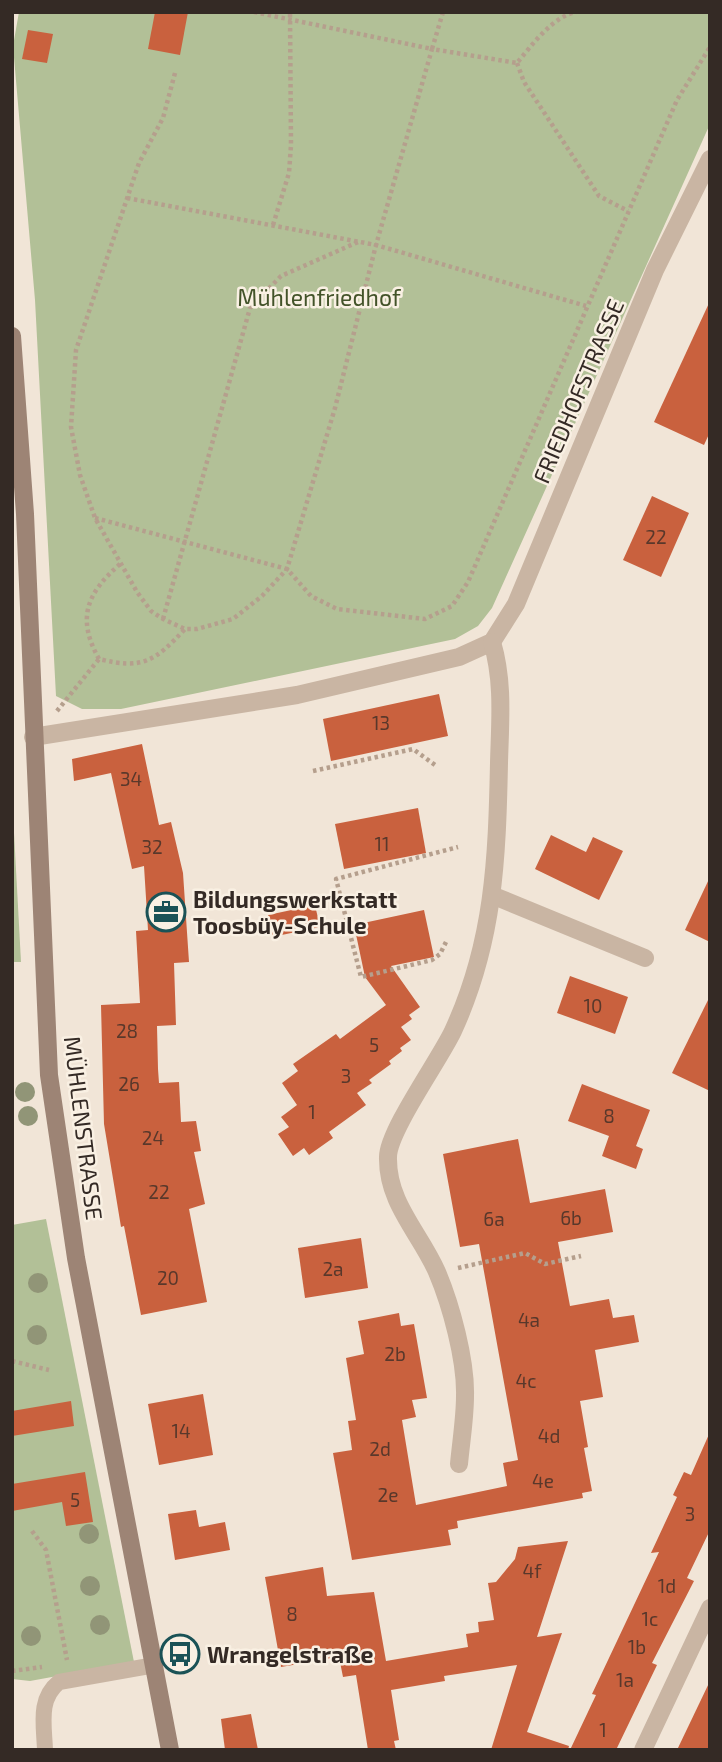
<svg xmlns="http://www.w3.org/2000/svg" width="722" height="1762" viewBox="0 0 722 1762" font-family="'Exo 2',sans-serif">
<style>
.green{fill:#b2c097}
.building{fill:#c9613e}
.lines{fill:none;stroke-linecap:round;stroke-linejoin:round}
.path{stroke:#b59f8d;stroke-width:4.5;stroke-dasharray:3.5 3.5;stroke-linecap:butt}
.lane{stroke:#c9b5a3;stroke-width:16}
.street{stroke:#c9b5a3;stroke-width:18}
.secondary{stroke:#9d8475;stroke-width:18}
.tree{fill:#919577}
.labels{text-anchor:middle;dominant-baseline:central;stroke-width:5;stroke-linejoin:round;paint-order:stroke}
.number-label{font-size:19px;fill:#59382b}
.park-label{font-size:23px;fill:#435329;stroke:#f9f0e3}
.street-label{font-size:23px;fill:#342a25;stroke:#f9f0e3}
.poi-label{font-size:23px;font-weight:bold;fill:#342a25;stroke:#f9f0e3;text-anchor:start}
</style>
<rect width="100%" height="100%" fill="#f1e5d7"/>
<g class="green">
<polygon points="19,12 710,12 710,124 492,608 478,626 455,639 121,709 82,709 56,696 35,300 13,46"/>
<polygon points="13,814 21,962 12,962 12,815"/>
<polygon points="46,1219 134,1662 30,1681 12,1679 12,1225"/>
</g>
<g class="building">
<polygon points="155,12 188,12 180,55 148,49"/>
<polygon points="28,30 53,34 47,63 22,59"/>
<polygon points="710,301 710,432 704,445 654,422"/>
<polygon points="652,496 689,513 661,577 623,560"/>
<polygon points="439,694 448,736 331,761 323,719"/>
<polygon points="142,744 159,825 171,822 183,873 189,962 174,963 176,1025 157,1026 158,1069 159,1083 179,1082 181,1122 196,1121 201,1151 194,1152 205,1204 189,1209 207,1302 141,1315 124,1226 121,1227 104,1124 101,1005 140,1003 136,931 148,930 144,866 132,869 111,773 74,781 72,759"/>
<polygon points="418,808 426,853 344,869 335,824"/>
<polygon points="551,835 586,852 593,837 623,851 599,900 535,869"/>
<polygon points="710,877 710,942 685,930"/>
<polygon points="315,905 320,927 272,937 268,915"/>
<polygon points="424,910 434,957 391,966 420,1007 409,1015 412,1019 401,1027 411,1040 400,1048 402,1051 389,1061 391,1064 369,1080 372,1083 357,1093 366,1105 329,1132 333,1138 309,1155 304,1148 293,1156 278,1134 289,1127 281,1117 297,1105 282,1083 298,1071 293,1064 336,1034 340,1039 386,1005 365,977 354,925"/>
<polygon points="570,976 628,997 615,1034 557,1013"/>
<polygon points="710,996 710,1091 672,1073"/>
<polygon points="582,1084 650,1110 636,1146 643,1149 636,1169 602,1156 609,1136 568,1121"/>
<polygon points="518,1139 530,1203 605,1189 613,1232 558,1242 570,1306 609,1299 613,1318 634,1315 639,1342 595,1350 603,1397 580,1401 588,1447 584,1448 592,1491 582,1493 583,1498 457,1521 458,1528 448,1530 451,1545 352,1560 333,1453 352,1450 348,1421 356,1420 346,1358 364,1354 358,1321 399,1313 401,1326 414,1324 427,1398 412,1400 416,1417 402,1420 416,1505 507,1486 503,1463 518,1460 479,1244 460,1247 443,1154"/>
<polygon points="361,1238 368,1288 305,1298 298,1248"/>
<polygon points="203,1394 213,1455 159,1465 148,1404"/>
<polygon points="71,1401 74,1426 12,1436 12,1411"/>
<polygon points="710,1432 710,1530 687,1578 694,1581 652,1663 657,1665 616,1750 570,1750 596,1695 592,1694 659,1552 651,1553 677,1497 673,1495 684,1472 691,1475"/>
<polygon points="85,1472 93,1522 66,1526 62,1502 12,1511 12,1484"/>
<polygon points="196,1510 199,1527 225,1522 230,1550 175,1560 168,1514"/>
<polygon points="568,1541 537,1637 562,1633 527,1732 569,1746 568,1750 491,1750 517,1665 444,1676 445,1681 391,1690 399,1740 394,1741 396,1750 368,1750 356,1675 343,1677 339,1657 281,1667 265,1577 323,1567 327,1596 374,1592 386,1661 468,1647 466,1634 479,1632 478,1622 494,1620 488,1583 496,1582 515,1559 518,1547"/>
<polygon points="710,1681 710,1750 677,1750"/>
<polygon points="251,1714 258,1750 225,1750 221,1719"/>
</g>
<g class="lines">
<g class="path">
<polyline points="254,12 432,49 443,12"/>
<polyline points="517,63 524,82 599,196 628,211"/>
<path d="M175 73 163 118 139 163 76 350 71 427 80 475 95 518 137 592 151 611 163 619 185 629H197L233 619 262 596 287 569 335 408 376 245 432 49 517 63C532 45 552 17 576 12"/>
<polyline points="127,198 376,245 586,306"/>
<polyline points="273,225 289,173 291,145 290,12"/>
<polyline points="95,518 287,569 311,596 337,609 425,619 452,606 468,582 677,100 710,47"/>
<polyline points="163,619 250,308 281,276 358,242"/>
<path d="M99 659C76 618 87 593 120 564"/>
<path d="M57 711 99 659C143 670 155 661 185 629"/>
<polyline points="313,771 413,749 435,765"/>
<polyline points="446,942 440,954 432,960 361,977 336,879 458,847"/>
<polyline points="458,1268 525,1253 545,1264 581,1256"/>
<polyline points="12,1361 49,1370"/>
<polyline points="32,1531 46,1550 67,1660"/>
<polyline points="12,1671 42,1667"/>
</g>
<path class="lane" d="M45 1750C44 1724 38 1699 59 1682L155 1665"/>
<g class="street">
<polyline points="33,737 297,695 459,657 492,642 516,604 655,270 710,159"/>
<polyline points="494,896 645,958"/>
<path d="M459 1464C461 1442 465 1418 465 1396 466 1360 451 1305 437 1272 420 1233 387 1203 388 1157 388 1131 440 1059 453 1031 494 942 497 859 499 763 500 722 504 682 492 642"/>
<polyline points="643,1750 710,1608"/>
</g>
<polyline class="secondary" points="12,336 25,514 49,1075 76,1258 170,1750"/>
</g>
<g class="tree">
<circle cx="25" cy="1092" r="10"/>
<circle cx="28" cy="1116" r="10"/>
<circle cx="38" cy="1283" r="10"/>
<circle cx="37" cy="1335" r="10"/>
<circle cx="89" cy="1534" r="10"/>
<circle cx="90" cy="1586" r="10"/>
<circle cx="100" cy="1625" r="10"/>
<circle cx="31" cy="1636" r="10"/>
</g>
<defs>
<symbol id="office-ring" viewBox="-11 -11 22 22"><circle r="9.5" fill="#f9f0e3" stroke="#1a5256" stroke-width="1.5"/><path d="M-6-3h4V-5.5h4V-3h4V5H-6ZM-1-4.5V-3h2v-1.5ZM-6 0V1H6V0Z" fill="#1a5256"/></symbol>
<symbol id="bus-ring" viewBox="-11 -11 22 22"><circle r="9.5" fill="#f9f0e3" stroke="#1a5256" stroke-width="1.5"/><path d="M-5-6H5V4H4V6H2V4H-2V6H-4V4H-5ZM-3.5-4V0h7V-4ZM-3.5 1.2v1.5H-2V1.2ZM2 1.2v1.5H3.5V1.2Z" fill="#1a5256"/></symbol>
</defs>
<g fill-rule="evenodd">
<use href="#office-ring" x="144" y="890" width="44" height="44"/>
<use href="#bus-ring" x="158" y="1632" width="44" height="44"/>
</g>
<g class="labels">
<g class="number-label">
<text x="656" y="536">22</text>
<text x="381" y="722">13</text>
<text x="131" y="778">34</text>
<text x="382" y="843">11</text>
<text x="152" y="846">32</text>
<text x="593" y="1005">10</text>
<text x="127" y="1030">28</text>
<text x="374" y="1044">5</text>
<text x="346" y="1075">3</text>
<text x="129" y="1083">26</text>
<text x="312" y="1111">1</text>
<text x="609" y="1115">8</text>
<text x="153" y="1137">24</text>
<text x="159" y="1191">22</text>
<text x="571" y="1217">6b</text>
<text x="494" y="1218">6a</text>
<text x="333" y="1268">2a</text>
<text x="168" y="1277">20</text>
<text x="529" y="1319">4a</text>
<text x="395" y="1353">2b</text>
<text x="526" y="1380">4c</text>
<text x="181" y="1430">14</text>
<text x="549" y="1435">4d</text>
<text x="380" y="1448">2d</text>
<text x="543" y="1480">4e</text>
<text x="388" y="1494">2e</text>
<text x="75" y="1499">5</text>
<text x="690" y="1513">3</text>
<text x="532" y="1570">4f</text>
<text x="667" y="1585">1d</text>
<text x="292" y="1613">8</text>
<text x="650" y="1618">1c</text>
<text x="637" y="1646">1b</text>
<text x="625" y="1679">1a</text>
<text x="603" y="1729">1</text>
</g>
<g class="park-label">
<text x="319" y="297">Mühlenfriedhof</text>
</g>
<g class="street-label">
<text transform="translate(578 391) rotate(-67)">FRIEDHOFSTRASSE</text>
<text transform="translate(84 1128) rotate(83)">MÜHLENSTRASSE</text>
</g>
<g class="poi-label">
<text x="193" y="899">Bildungswerkstatt<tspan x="193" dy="26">Toosbüy-Schule</tspan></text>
<text x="207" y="1654">Wrangelstraße</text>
</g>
</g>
<rect width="722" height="1762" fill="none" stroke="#342a25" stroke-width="28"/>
</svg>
